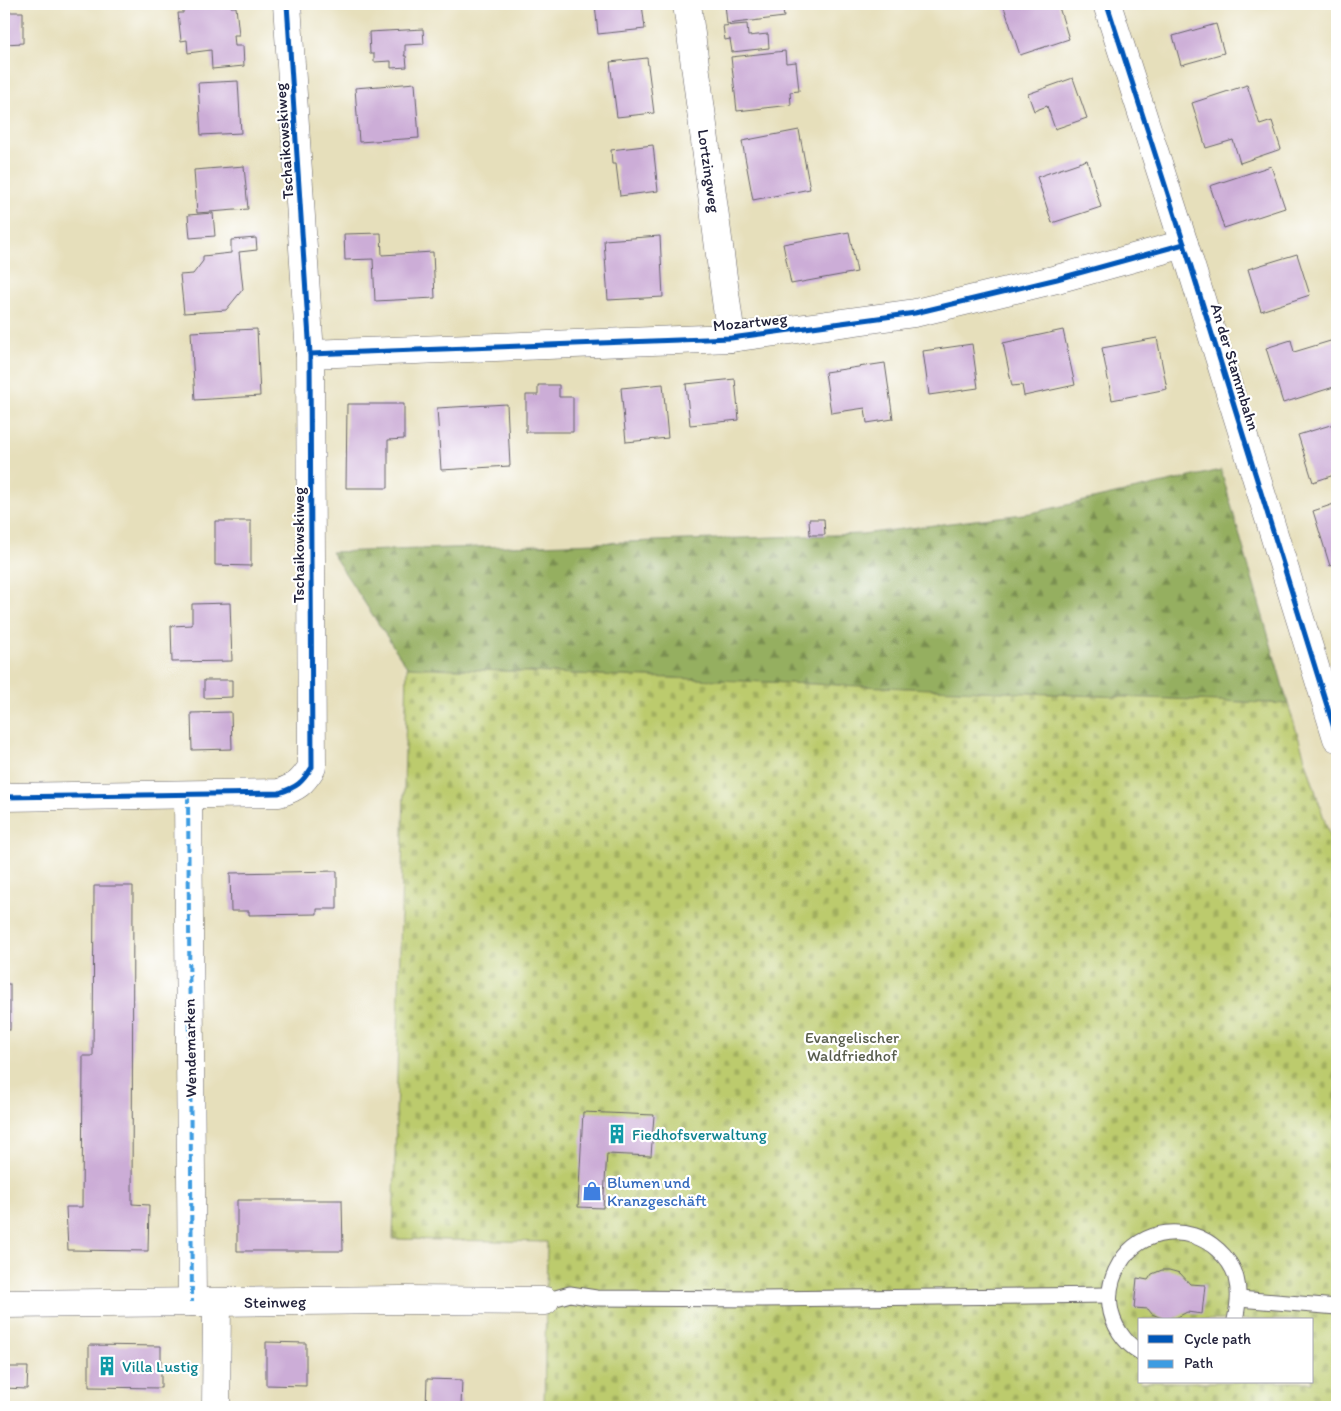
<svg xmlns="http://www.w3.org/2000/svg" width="1341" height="1411" viewBox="0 0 1341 1411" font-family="Itim,sans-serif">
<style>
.forest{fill:url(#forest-firs);stroke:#5c684e}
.cemetery{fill:url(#cemetery-stones);stroke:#6f7654;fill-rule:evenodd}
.building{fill:#ccadd7}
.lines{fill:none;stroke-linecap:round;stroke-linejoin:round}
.service-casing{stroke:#676468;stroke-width:17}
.minor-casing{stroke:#676468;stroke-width:29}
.service{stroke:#fff;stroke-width:15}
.minor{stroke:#fff;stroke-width:28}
.quiet{stroke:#3c9ce2;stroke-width:4;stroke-dasharray:8 4;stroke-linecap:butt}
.cycleway-casing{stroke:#fff;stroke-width:8}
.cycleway{stroke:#0057b8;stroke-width:5}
.labels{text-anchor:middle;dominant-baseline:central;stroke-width:4.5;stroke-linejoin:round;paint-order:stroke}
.street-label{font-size:16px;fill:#22223b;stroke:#fff}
.park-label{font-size:16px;fill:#585d4c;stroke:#fff}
.culture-label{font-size:16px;fill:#0d838f;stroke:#fff;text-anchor:start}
.shop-label{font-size:16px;fill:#366cbe;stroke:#fff;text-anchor:start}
</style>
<defs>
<pattern id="forest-firs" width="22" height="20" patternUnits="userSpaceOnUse" patternTransform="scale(1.25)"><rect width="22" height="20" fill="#95af60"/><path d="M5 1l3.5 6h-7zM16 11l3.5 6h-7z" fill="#798e50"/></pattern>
<pattern id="cemetery-stones" width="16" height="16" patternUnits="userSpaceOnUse" patternTransform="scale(1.25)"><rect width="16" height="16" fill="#bccb6d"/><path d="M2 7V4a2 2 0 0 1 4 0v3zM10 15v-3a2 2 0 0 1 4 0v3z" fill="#a1ae5f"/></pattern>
</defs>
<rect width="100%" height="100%" fill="#fff"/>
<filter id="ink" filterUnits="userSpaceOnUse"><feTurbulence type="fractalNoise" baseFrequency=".02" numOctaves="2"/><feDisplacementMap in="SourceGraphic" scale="10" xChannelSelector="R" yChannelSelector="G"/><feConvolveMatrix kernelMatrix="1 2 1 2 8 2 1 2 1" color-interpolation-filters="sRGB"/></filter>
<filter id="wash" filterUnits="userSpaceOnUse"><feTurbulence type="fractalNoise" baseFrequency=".0096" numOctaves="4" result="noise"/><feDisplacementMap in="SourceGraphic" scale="20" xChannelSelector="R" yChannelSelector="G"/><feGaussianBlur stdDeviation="1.12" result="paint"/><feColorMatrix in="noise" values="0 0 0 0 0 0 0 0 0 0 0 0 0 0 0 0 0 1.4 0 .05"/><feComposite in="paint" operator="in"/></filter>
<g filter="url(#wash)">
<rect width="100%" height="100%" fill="#e6dfbb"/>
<polygon class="forest" points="1221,470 1288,704 407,667 331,552 862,534 1031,513"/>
<path class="cemetery" d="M407 667 1288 704 1337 860V1407H544L547 1242 393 1239ZM1140 1320H1312V1382H1140Z"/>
<g id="blocks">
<g class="building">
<polygon points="183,4 231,4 231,7 236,7 239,35 234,35 235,46 243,46 244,66 212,69 211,50 188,53 187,40 181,41 178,13 183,13"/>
<polygon points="595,4 642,4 645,29 598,34"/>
<polygon points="725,4 782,4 784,17 727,24"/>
<polygon points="1003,4 1058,4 1069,39 1020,55"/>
<polygon points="4,12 23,12 23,43 4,44"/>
<polygon points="747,24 748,36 768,34 769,48 732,52 730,39 725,40 723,26"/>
<polygon points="1216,24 1224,53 1181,65 1173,36"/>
<polygon points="423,29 424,44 405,45 405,54 404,56 406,56 407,67 391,68 391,61 374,62 374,54 370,54 369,32"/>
<polygon points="785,51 786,63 796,62 799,91 790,92 791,105 737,111 731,57"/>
<polygon points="647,58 654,113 617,117 610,62"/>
<polygon points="1073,78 1087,118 1055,129 1047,106 1034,111 1028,94"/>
<polygon points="238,81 241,133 201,135 198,83"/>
<polygon points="415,83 419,138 359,142 355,88"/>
<polygon points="1247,85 1260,125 1272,121 1281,149 1240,163 1233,140 1206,148 1192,103"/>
<polygon points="799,130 810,189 753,200 742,141"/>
<polygon points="653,145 658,191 620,196 616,164 612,164 611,150"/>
<polygon points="1087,160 1101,207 1052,223 1037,177"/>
<polygon points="244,166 248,209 197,213 194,170"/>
<polygon points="1271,166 1285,208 1224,228 1210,186"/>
<polygon points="213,213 215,236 190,238 188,215"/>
<polygon points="849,232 857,272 791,284 783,244"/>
<polygon points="381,233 382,255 433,252 435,298 375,301 373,259 345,260 344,234"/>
<polygon points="660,236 663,297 608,300 604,240"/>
<polygon points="256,238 257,250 239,252 243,289 226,310 184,313 180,275 193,274 203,261 203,256 231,253 231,240"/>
<polygon points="1297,254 1310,295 1261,311 1248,269"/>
<polygon points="257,329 260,396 195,400 191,332"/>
<polygon points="1063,330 1075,385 1024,396 1022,385 1012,386 1003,343"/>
<polygon points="1157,338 1167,389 1112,400 1102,348"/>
<polygon points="1337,339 1337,386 1283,403 1266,348 1291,340 1294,352"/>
<polygon points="972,344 978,388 929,395 923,351"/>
<polygon points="885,363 893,419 867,423 865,408 831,413 825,372"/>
<polygon points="735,379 739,420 690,425 686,384"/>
<polygon points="663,384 668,438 626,442 621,388"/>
<polygon points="538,385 559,385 559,397 573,397 573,432 526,432 526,395 538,395"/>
<polygon points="347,404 404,404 404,439 388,440 388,488 346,488"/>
<polygon points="507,404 510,466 441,470 437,408"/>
<polygon points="1337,423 1337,474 1313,482 1298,435"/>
<polygon points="1337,503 1337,564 1330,566 1313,511"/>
<polygon points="809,519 824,519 825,535 810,535"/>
<polygon points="215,521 251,521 251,566 215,565"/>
<polygon points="230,603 232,661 172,662 171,626 192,625 192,604"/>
<polygon points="204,680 232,680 232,697 204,698"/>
<polygon points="231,712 232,749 192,750 191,713"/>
<polygon points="337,871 337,909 317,909 317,914 249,915 249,911 231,911 230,873"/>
<polygon points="94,886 133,886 132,1204 149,1205 148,1251 68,1250 66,1207 82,1207 83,1056 93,1056"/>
<rect x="4" y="984" width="6" height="46"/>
<polygon points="583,1112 654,1115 651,1156 607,1154 603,1208 578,1207"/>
<polygon points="237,1200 342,1200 343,1251 237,1251"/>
<polygon points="1162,1270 1169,1270 1180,1273 1190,1284 1205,1285 1202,1314 1187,1312 1172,1320 1166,1320 1152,1314 1148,1309 1134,1308 1137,1278 1148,1280 1152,1274"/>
<polygon points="266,1342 306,1343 306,1386 266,1385"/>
<polygon points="89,1345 161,1346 161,1388 89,1387"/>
<polygon points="5,1367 28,1367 27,1389 4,1388"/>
<polygon points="427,1379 462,1380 461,1407 426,1407"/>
</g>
</g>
</g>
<g filter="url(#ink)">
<use href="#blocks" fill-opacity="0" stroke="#676468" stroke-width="1"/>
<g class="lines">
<defs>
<g id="service">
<polyline points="1239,1299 1337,1307"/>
<polyline points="545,1301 570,1294 596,1298 762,1299 1109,1295"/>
<path d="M1140 1352C1124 1343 1112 1324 1110 1306 1108 1290 1112 1276 1120 1263 1141 1228 1189 1223 1218 1250 1226 1257 1234 1268 1236 1278 1240 1293 1238 1306 1235 1320"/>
</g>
<g id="minor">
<polyline points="687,4 731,338"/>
<polyline points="1107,4 1184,244 1337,738"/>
<polyline points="310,354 731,338 915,313 1057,279 1184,244"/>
<polyline points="188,795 192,1302"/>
<path d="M4 797 279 793C297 787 302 783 312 767L310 354 287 4"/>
<polyline points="4,1304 402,1300 545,1301"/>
<polyline points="216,1407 217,1303"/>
</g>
</defs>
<use href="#service" class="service-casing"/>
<use href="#minor" class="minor-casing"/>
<use href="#service" class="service"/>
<use href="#minor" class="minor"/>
<polyline class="quiet" points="188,795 192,1302"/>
<defs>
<g id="cycleway">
<polyline points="1107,4 1184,244 1337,738"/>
<polyline points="310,354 731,338 915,313 1057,279 1184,244"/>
<path d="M4 797 279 793C297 787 302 783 312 767L310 354 287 4"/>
</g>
</defs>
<use href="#cycleway" class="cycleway-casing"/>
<use href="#cycleway" class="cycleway"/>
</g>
</g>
<defs>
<symbol id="building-bare" viewBox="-9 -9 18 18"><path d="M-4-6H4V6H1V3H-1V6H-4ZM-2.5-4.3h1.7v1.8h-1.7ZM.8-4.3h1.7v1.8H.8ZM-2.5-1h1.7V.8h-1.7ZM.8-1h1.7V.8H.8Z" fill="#0f9aa8" stroke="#fff" stroke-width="2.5" paint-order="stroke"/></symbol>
<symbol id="shop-bare" viewBox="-9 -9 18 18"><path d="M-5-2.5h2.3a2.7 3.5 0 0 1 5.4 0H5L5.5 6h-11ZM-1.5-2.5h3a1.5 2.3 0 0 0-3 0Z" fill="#3f7fe0" stroke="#fff" stroke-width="2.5" paint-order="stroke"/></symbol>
</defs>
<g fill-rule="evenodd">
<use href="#building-bare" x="603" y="1120" width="28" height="28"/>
<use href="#shop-bare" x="578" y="1177" width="28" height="28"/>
<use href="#building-bare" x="93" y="1352" width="28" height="28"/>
</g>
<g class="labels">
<g class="street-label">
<text transform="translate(284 141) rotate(-94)">Tschaikowskiweg</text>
<text transform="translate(709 171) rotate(82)">Lortzingweg</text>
<text transform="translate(750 322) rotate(-6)">Mozartweg</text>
<text transform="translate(1235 367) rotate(73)">An der Stammbahn</text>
<text transform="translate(298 545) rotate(-90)">Tschaikowskiweg</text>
<text transform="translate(190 1048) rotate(-91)">Wendemarken</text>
<text transform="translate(275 1302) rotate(-1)">Steinweg</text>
</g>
<g class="park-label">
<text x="852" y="1037">Evangelischer<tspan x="852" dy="18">Waldfriedhof</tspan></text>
</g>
<g class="culture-label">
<text x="632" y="1134">Fiedhofsverwaltung</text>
<text x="122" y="1366">Villa Lustig</text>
</g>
<g class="shop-label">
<text x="607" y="1182">Blumen und<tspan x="607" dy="18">Kranzgeschäft</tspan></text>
</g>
</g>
<rect width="1341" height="1411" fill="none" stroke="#fff" stroke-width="20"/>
<rect x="1138" y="1318" width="175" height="65" fill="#ffffff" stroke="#a7a7b1"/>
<rect x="1148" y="1335" width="25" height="8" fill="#0057b8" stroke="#a7a7b1"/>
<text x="1184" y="1344" font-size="15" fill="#22223b">Cycle path</text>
<rect x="1148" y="1360" width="25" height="8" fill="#3c9ce2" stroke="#a7a7b1"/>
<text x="1184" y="1368" font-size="15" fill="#22223b">Path</text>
</svg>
